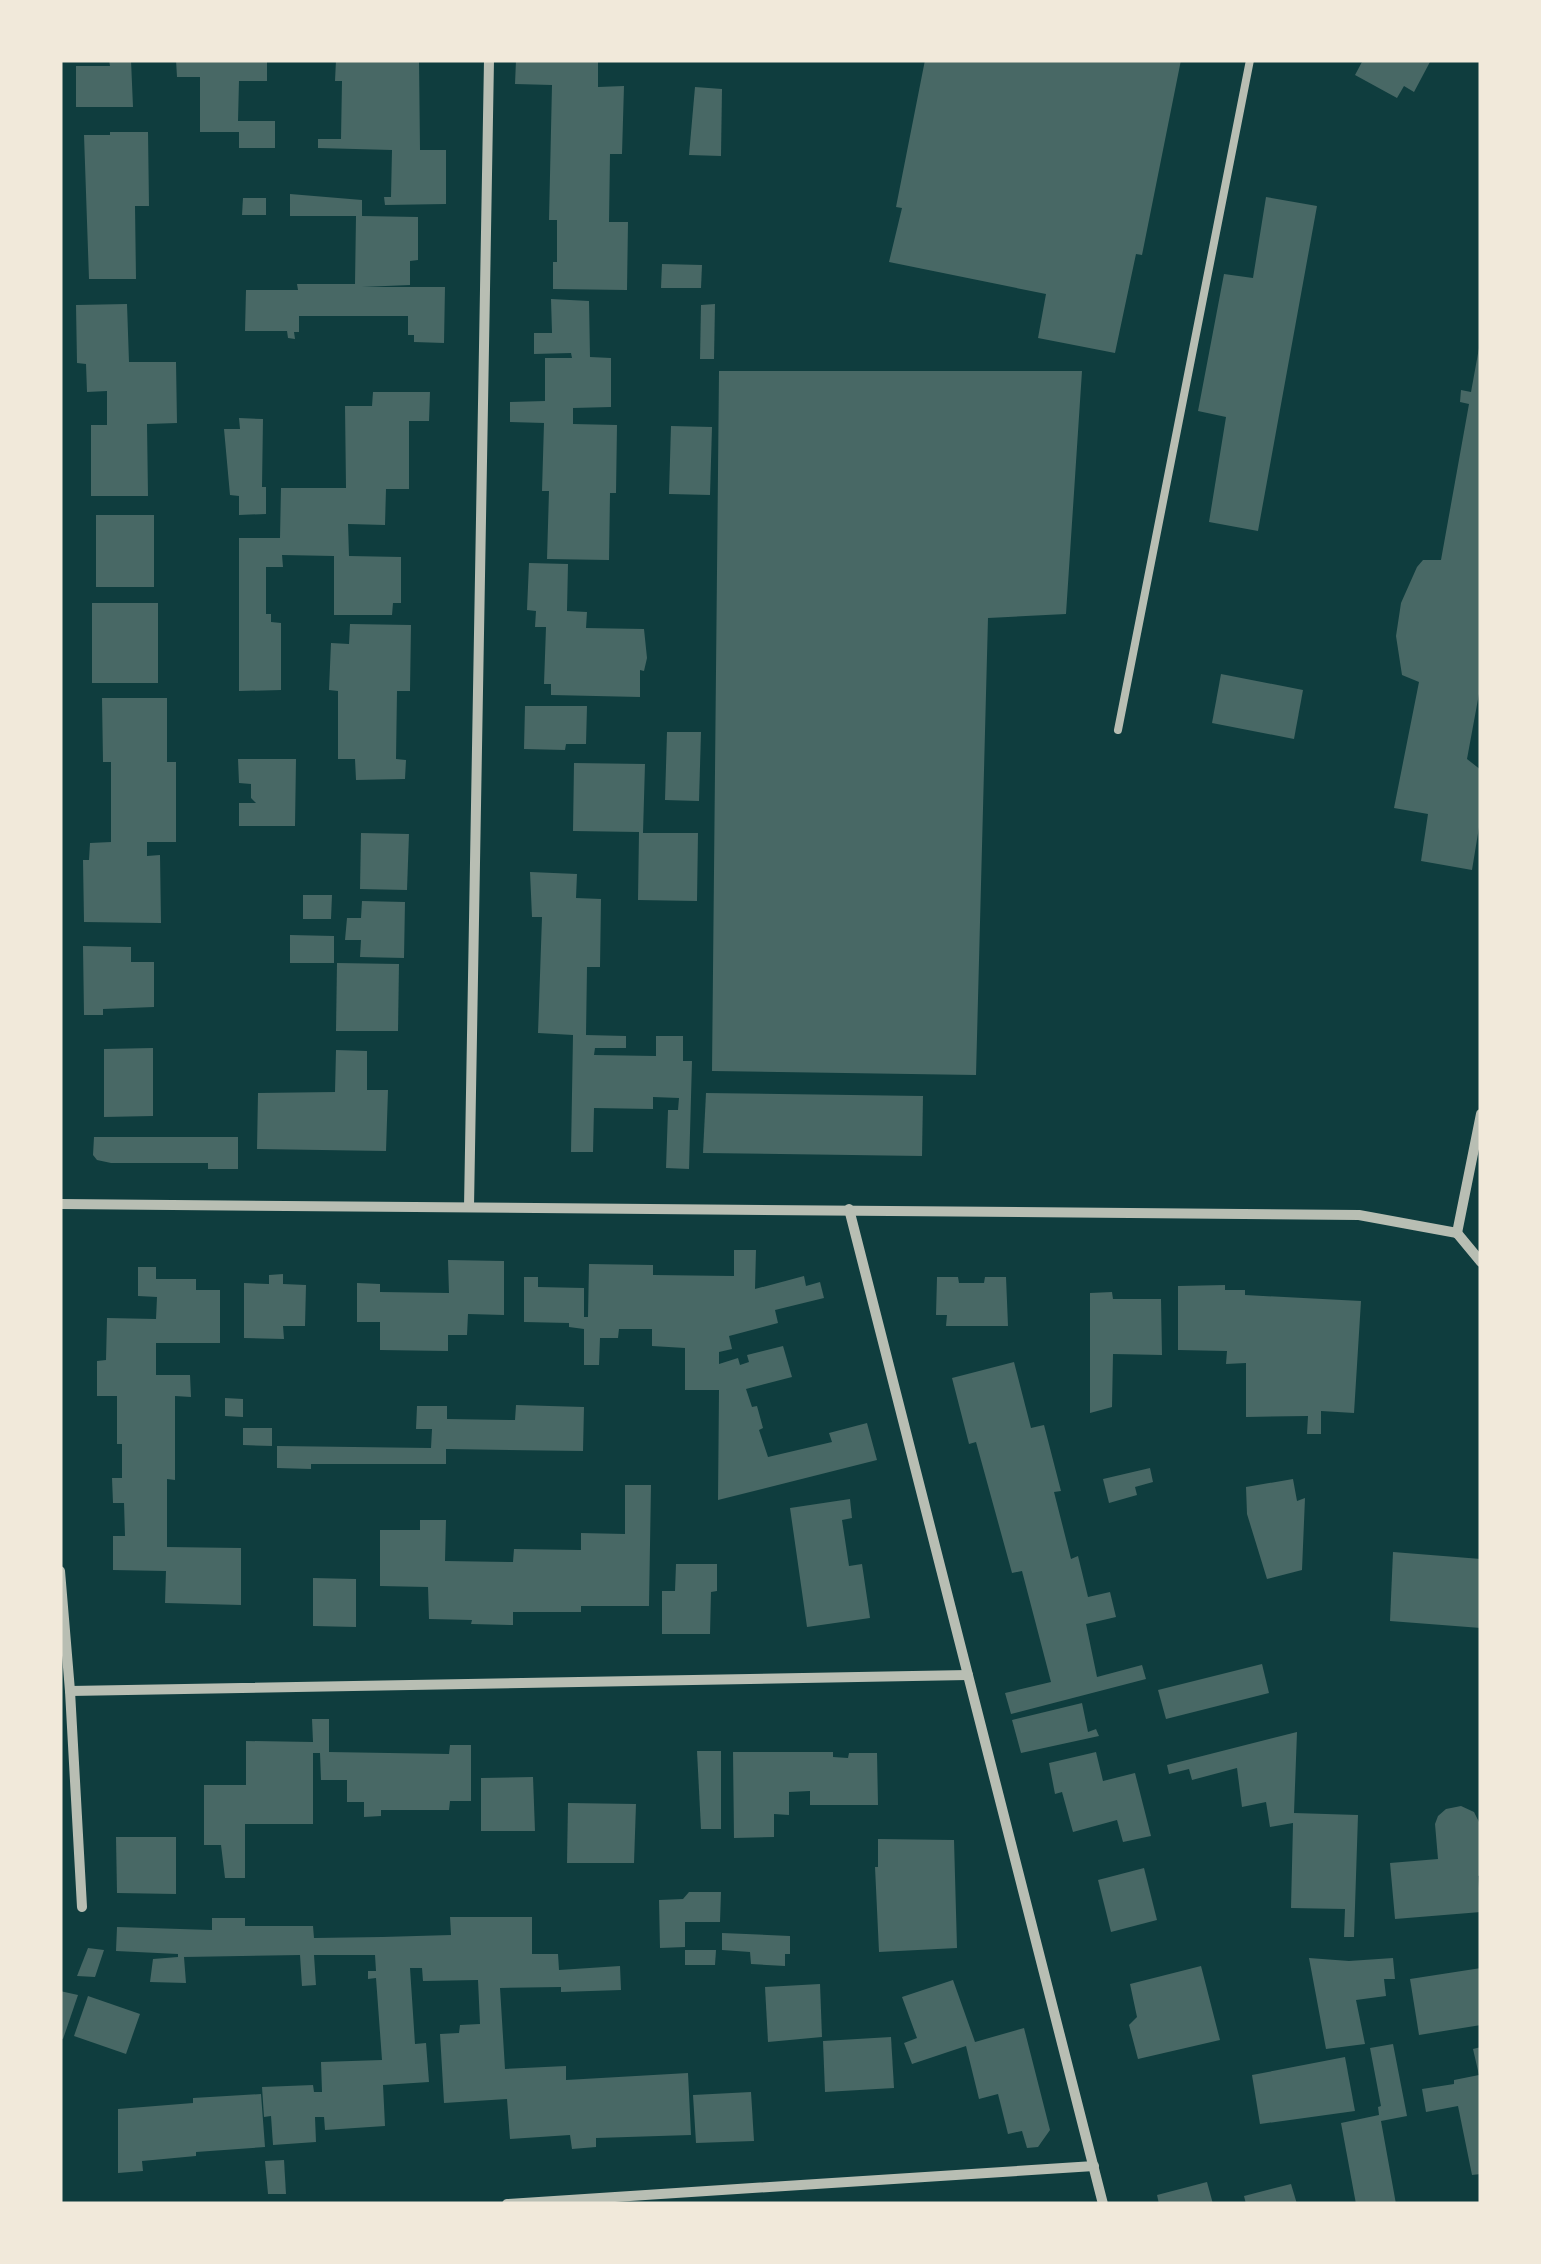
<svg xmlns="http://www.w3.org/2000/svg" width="1541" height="2264" viewBox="0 0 1541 2264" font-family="Signika,sans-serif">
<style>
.building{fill:#486865}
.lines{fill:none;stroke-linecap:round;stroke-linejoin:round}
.service{stroke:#b8beb3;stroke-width:8}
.minor{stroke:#b8beb3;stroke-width:10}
</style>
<rect width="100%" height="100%" fill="#0f3d3e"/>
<g class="building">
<polygon points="109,60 131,60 133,107 76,107 76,66 110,66"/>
<polygon points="176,60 267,60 267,81 239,81 238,121 275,121 275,148 239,148 239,132 200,132 200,77 177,77"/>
<polygon points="336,60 419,60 420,150 446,150 446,204 385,205 384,197 391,197 392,150 318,148 318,139 341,139 342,81 335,81"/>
<polygon points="516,60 598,60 598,87 624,86 622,154 610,154 609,222 628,222 627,290 553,289 553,262 557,262 557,220 549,220 552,85 515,84"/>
<polygon points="925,60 1181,60 1142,255 1136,254 1115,353 1038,338 1046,294 889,262 902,208 896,207"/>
<polygon points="1363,60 1431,60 1414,92 1404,86 1397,98 1355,75"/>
<polygon points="695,87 722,89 721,156 689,155"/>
<polygon points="110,132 148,132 149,206 135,206 136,279 89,279 84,135 110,135"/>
<polygon points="290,194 362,200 362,216 418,217 418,260 410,261 410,285 362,287 445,287 444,343 414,342 414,335 408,335 408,316 299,316 299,332 294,332 295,339 288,338 287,331 245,331 246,290 298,290 297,284 355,284 356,216 290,216"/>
<polygon points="1266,197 1317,206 1258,531 1209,522 1226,417 1198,411 1224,274 1253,278"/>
<polygon points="243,198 266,198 266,215 242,215"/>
<polygon points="662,264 702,265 701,288 661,288"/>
<polygon points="551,299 589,301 590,357 611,358 611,407 573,408 573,424 617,425 616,493 610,493 609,560 547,559 549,491 542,491 544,423 510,422 510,402 545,401 545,358 572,358 571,353 534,354 534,333 552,333"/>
<polygon points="127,304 129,362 176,362 177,423 147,424 148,496 91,496 91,425 107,425 107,391 87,392 86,364 77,363 76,305"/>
<polygon points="715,304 714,359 700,359 701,305"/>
<polygon points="1479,348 1481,683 1467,759 1481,770 1481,815 1472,870 1421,861 1428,814 1394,808 1419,682 1402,675 1396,636 1401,603 1417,567 1423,560 1441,560 1469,404 1460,402 1461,390 1471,392"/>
<polygon points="719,371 1082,371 1066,614 988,618 976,1075 712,1071"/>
<polygon points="373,392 430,392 429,421 409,421 409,489 386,489 385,525 348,524 349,556 401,557 401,603 393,603 392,615 334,615 334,556 282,555 283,567 266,567 266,614 271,614 271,622 281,623 281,690 239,691 239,538 280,538 281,488 346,488 345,406 372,406"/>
<polygon points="239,418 263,419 262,487 266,487 266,514 239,515 239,496 230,495 224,429 240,429"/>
<polygon points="671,426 712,427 710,495 669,494"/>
<rect x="96" y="515" width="58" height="72"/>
<polygon points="529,563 568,564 567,611 587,612 586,628 644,629 647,658 644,671 640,670 640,697 551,695 551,684 544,684 546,627 535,627 536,611 527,610"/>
<rect x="92" y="603" width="66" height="80"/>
<polygon points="350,624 411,625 410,691 397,691 396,759 406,760 405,779 356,780 355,759 338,759 338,691 329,690 331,643 349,644"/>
<polygon points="1221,674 1303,690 1294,739 1212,723"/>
<polygon points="102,698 167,698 167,762 176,762 176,842 147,842 147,856 160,855 161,923 84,922 83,860 89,860 90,843 111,842 111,762 103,762"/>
<polygon points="525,706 587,706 586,744 566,744 565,750 524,749"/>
<polygon points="667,732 701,732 699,801 665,800"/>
<polygon points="238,759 296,759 295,826 239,826 239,803 256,803 251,798 251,784 239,783"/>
<polygon points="574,763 645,764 643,833 698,833 697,901 638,900 639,832 573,831"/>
<polygon points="361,833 409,834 407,890 360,889"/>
<polygon points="530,872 577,874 576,898 601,899 600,967 587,967 586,1035 626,1036 626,1048 595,1048 594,1055 656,1056 656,1036 683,1036 683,1061 692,1061 689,1169 666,1168 668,1110 678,1110 679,1098 653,1097 653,1109 594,1108 593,1152 571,1152 573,1035 538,1033 542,917 532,917"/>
<polygon points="303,895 332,895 331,919 303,919"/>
<polygon points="362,901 405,902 404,958 360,957 361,940 345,940 347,918 361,918"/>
<polygon points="290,935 334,936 334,963 290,963"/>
<polygon points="83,946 131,947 131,962 154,962 154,1007 103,1009 103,1015 84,1015"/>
<polygon points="337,963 399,964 398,1031 336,1031"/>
<polygon points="153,1048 153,1116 104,1117 104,1049"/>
<polygon points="336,1050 367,1051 367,1090 388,1090 386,1151 257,1149 258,1093 335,1092"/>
<polygon points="706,1093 923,1096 922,1156 703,1153"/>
<polygon points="94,1137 238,1137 238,1169 208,1169 208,1163 111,1163 97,1160 93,1155"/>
<polygon points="734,1250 756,1250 755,1289 804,1276 806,1286 820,1282 824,1298 775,1310 778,1323 729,1336 732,1349 719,1352 719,1364 738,1358 740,1365 749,1362 747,1355 783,1346 792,1377 746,1389 752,1407 757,1406 763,1428 759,1430 768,1457 832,1442 829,1433 867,1423 877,1460 718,1500 719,1390 685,1390 685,1348 652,1346 652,1329 619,1329 618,1338 600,1338 599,1365 584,1365 584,1329 569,1327 569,1323 524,1322 524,1277 538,1277 538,1287 584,1288 584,1317 588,1317 589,1264 653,1265 653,1275 734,1276"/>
<polygon points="448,1260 504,1261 504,1315 468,1314 467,1335 448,1335 448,1351 380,1350 380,1322 357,1322 357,1283 380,1284 380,1292 449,1293"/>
<polygon points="138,1267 156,1267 156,1279 196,1279 196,1290 220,1290 220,1343 156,1343 156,1375 190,1375 191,1397 175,1396 175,1480 167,1479 167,1547 241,1548 241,1605 165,1603 166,1571 113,1570 113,1536 125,1536 124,1503 113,1503 112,1478 122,1478 122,1444 117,1444 117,1396 97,1396 97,1361 106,1360 107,1318 156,1319 157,1297 138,1296"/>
<polygon points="283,1274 283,1284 306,1285 305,1326 283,1326 284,1339 244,1338 244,1283 269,1284 269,1275"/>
<polygon points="937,1277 958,1277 959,1283 984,1283 985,1277 1006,1277 1008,1326 946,1326 947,1315 936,1315"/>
<polygon points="1225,1285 1225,1290 1245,1290 1245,1295 1361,1301 1354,1413 1321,1411 1321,1434 1307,1434 1308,1416 1246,1417 1246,1363 1226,1364 1227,1351 1178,1350 1178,1286"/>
<polygon points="1112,1292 1113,1299 1161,1299 1162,1355 1113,1354 1112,1407 1090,1413 1090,1293"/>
<polygon points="1014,1362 1031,1428 1044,1425 1061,1491 1054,1492 1071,1559 1078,1556 1088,1597 1110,1592 1116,1617 1086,1624 1097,1677 1142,1665 1146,1679 1011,1714 1005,1693 1051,1682 1022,1571 1012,1573 976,1442 969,1444 952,1378"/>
<polygon points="225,1398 243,1399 243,1417 225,1416"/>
<polygon points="516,1405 584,1407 583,1451 446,1449 446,1464 311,1464 311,1469 277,1468 277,1446 431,1448 432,1429 416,1429 417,1406 447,1406 447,1419 515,1420"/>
<polygon points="243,1428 272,1428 272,1446 243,1445"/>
<polygon points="1150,1468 1153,1482 1135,1487 1137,1495 1109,1503 1103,1479"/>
<polygon points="1293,1479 1297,1501 1305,1498 1302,1570 1267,1579 1247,1514 1246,1487"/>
<polygon points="625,1485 651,1485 649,1606 581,1606 581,1612 513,1612 513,1625 471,1624 472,1620 429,1619 428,1587 380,1586 380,1530 420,1530 420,1520 446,1520 445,1561 513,1562 514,1549 581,1550 581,1533 625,1534"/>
<polygon points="850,1499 852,1518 842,1520 849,1566 862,1564 870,1618 807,1627 790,1508"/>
<polygon points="1393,1552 1481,1559 1481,1628 1390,1621"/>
<polygon points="676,1564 717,1564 717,1591 711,1592 710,1634 662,1634 662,1591 675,1591"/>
<polygon points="313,1578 356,1579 356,1627 313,1626"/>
<polygon points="1262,1664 1269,1693 1166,1719 1158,1690"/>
<polygon points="1082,1703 1088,1732 1096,1729 1099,1736 1021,1753 1012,1720"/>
<polygon points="312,1719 329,1719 329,1752 449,1754 450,1745 471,1745 471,1801 450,1801 449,1810 381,1810 381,1816 364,1817 364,1802 347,1802 347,1780 321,1780 320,1753 313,1753 313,1824 245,1824 245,1878 225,1878 221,1845 204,1845 204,1785 246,1785 246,1741 313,1742"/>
<polygon points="1297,1732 1294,1813 1358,1815 1354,1937 1344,1937 1345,1909 1291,1908 1293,1823 1270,1827 1266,1802 1242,1807 1237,1768 1192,1780 1189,1769 1169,1774 1167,1765"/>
<polygon points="697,1751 721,1751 721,1829 701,1829"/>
<polygon points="733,1752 833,1752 833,1757 848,1758 849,1753 877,1753 878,1805 810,1805 810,1791 789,1792 789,1815 774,1814 774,1837 734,1838"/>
<polygon points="1096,1752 1103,1781 1135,1773 1151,1836 1123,1842 1117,1820 1073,1832 1062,1792 1055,1794 1049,1763"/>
<polygon points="533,1777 535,1831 481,1831 481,1778"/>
<polygon points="568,1803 636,1804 634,1863 567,1863"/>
<polygon points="1461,1806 1474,1812 1481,1826 1481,1875 1478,1876 1481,1912 1395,1919 1390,1863 1438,1859 1435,1824 1438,1816 1446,1809"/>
<polygon points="116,1837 176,1837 176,1894 117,1893"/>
<polygon points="878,1839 954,1840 957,1948 879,1952 875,1867 878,1867"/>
<polygon points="1144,1868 1157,1920 1111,1932 1098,1880"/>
<polygon points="689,1892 721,1892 720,1922 685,1922 685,1947 660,1948 659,1900 683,1899"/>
<polygon points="450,1917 532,1917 532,1954 558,1954 559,1970 620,1966 621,1990 561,1992 561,1987 500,1988 505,2069 566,2066 566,2080 688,2073 691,2135 596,2138 596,2147 572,2149 570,2135 510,2139 507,2099 444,2103 440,2034 459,2033 460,2025 480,2024 478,1980 423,1981 422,1968 410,1968 415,2044 426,2043 429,2082 383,2085 385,2126 325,2130 324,2117 315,2117 316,2142 273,2145 271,2116 264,2117 262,2087 313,2085 314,2092 322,2092 321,2062 382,2060 376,1978 368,1979 368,1971 376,1971 375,1955 314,1955 316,1985 302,1986 300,1955 184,1957 186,1983 150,1982 153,1959 178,1957 178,1954 116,1951 117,1927 212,1930 212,1918 245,1918 245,1926 313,1926 314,1938 382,1937 451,1935"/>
<polygon points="722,1933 790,1936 790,1954 785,1954 785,1966 751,1964 750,1952 722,1950"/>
<polygon points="88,1948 104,1950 95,1977 77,1976"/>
<polygon points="685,1950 716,1950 715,1965 685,1965"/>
<polygon points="1309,1958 1349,1961 1393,1958 1395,1979 1384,1979 1386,1996 1356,2000 1365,2044 1326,2049"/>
<polygon points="1201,1966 1220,2040 1138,2059 1129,2025 1137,2017 1130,1984"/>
<polygon points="1481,1968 1481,2025 1419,2035 1410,1979"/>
<polygon points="953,1980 975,2042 1024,2028 1050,2130 1038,2147 1027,2148 1022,2131 1008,2134 998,2094 979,2099 966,2046 912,2064 904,2043 917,2038 902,1997"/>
<polygon points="820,1984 822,2037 768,2042 765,1987"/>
<polygon points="60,1991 78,1995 63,2039 60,2038"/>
<polygon points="88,1996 140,2014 126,2054 74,2036"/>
<polygon points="891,2037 894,2088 825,2092 823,2041"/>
<polygon points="1393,2044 1407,2116 1381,2121 1396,2204 1356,2204 1341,2123 1379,2115 1378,2107 1381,2106 1370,2048"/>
<polygon points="1481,2047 1481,2174 1472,2175 1458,2106 1426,2112 1422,2089 1454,2084 1454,2080 1479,2075 1473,2049"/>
<polygon points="1345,2057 1355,2111 1260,2124 1252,2075"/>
<polygon points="751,2092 754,2141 696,2143 693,2095"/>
<polygon points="261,2094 265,2147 196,2152 196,2156 142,2161 143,2171 118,2173 118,2109 193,2103 193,2098"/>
<polygon points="284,2160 286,2194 268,2194 265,2161"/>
<polygon points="1207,2182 1213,2204 1159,2204 1157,2195"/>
<polygon points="1291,2184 1297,2204 1246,2204 1244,2196"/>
</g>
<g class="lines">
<polyline class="service" points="1118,730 1250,60"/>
<g class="minor">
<polyline points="60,1204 1359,1215 1457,1233"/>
<polyline points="469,1207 489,60"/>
<polyline points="849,1209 1103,2204"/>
<polyline points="1457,1233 1481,1114"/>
<polyline points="1457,1233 1481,1262"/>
<polyline points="60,1571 70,1691 82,1907"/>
<polyline points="70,1691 968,1675"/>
<polyline points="507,2204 1094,2166"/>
</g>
</g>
<rect width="1541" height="2264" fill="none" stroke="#f1e9da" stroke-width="125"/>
</svg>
